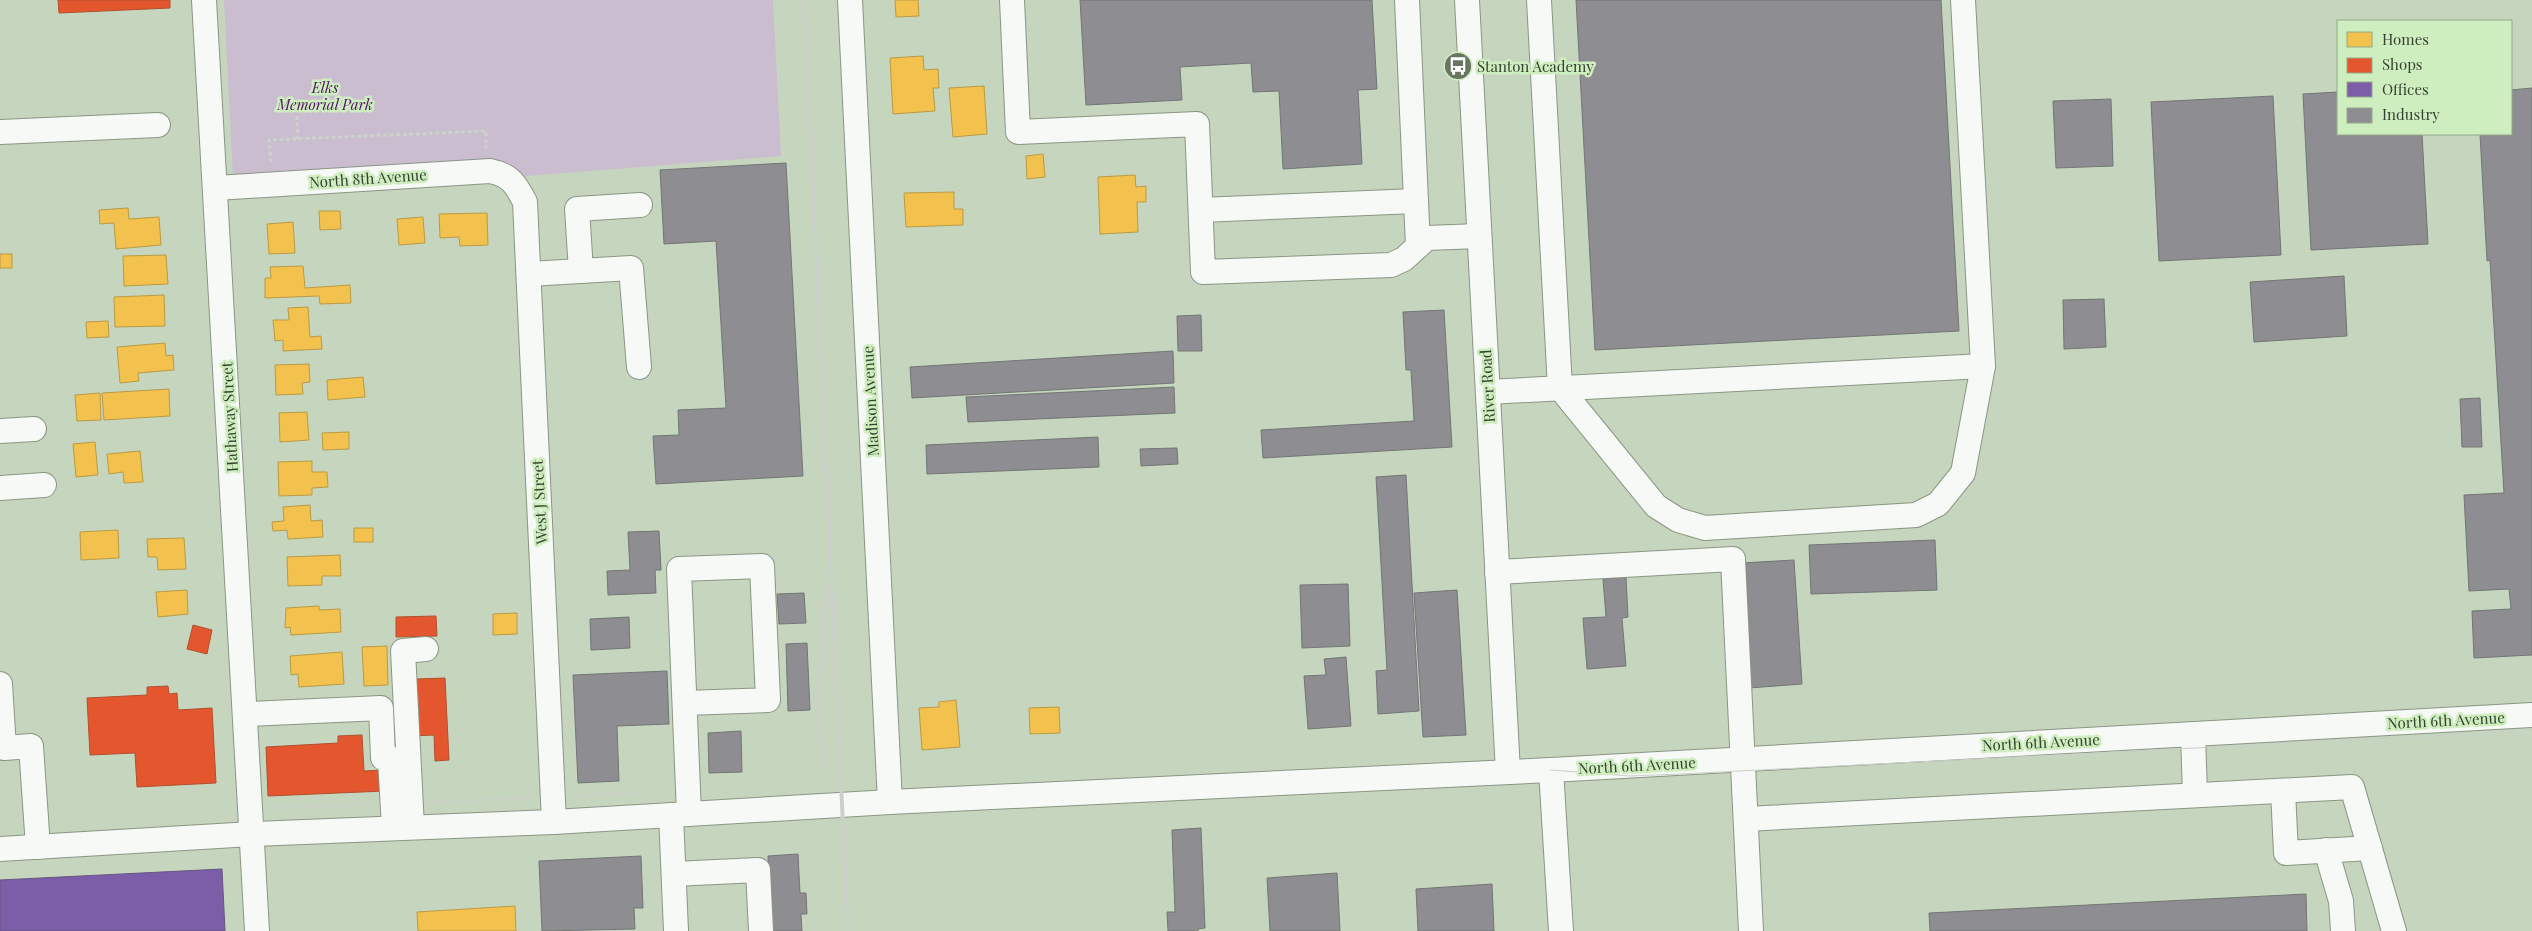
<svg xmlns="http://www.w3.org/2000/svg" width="2532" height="931" viewBox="0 0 2532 931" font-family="'Playfair Display',serif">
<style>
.green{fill:#cbbdd0}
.homes{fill:#f2c14e;stroke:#b99b45}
.shops{fill:#e4572e;stroke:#b0502e}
.offices{fill:#7b5ea7;stroke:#665583}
.industry{fill:#8d8d92;stroke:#737674}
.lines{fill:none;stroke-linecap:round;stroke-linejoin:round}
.minor-casing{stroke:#8a9684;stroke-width:26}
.path{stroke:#ccd1c9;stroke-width:3;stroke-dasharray:4 2.5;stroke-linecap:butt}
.minor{stroke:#f6f9f5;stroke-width:24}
.tram{stroke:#cbd0c8;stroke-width:1}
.rail{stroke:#cbd0c8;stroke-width:4}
.labels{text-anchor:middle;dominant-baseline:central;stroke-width:5;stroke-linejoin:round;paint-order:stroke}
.poi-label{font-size:15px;fill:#35412f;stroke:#cfeec0;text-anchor:start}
.park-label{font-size:15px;font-style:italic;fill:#4f1363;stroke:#cfeec0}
.street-label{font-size:15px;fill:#35412f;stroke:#cfeec0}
</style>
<rect width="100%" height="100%" fill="#c6d6be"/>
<polygon class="green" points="224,0 773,0 781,156 234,199"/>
<g class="homes">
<polygon points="895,0 918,0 919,16 896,17"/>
<polygon points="923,56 924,70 938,69 939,88 933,88 935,111 893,114 890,58"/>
<polygon points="984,86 987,134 953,137 949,88"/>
<polygon points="1043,154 1045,177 1027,179 1026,156"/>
<polygon points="1135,175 1136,187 1146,186 1146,202 1137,202 1138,232 1100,234 1098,177"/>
<polygon points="954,192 954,209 963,209 963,225 906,227 904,193"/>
<polygon points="128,208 129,219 159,217 161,245 116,249 114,223 100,224 99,210"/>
<polygon points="319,211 340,211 341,229 320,230"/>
<polygon points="487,213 488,245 460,246 459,237 440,238 439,214"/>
<polygon points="423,217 425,243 399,245 397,219"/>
<polygon points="293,222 295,253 269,254 267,224"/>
<rect x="0" y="254" width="12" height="14"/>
<polygon points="166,255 168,284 124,286 123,256"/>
<polygon points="303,266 305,288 350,285 351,303 320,304 319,296 265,298 265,278 271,278 270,267"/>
<polygon points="164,295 165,326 115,327 114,297"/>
<polygon points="308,307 310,337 321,336 322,349 283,351 283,340 275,341 273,320 289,320 288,308"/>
<polygon points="108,321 109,337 87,338 86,322"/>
<polygon points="165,343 166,356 173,355 174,370 138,373 139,381 120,383 117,347"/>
<polygon points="309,364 310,382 302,383 303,394 276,395 275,365"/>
<polygon points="363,377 365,397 328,400 327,380"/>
<polygon points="169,389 170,416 104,420 102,393"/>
<polygon points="100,393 101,420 77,421 75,395"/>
<polygon points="307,412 309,440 280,442 279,413"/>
<polygon points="349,432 349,449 323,450 322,433"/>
<polygon points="95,442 98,475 76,477 73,444"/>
<polygon points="140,451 143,482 124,483 123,472 109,474 107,454"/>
<polygon points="312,461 312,472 327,472 328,487 312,488 312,495 279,496 278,462"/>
<polygon points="310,505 311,521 322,520 323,537 288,539 287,530 273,531 272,522 284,521 283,507"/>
<rect x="354" y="528" width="19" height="14"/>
<polygon points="118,530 119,558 81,560 80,532"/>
<polygon points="184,538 186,569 158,570 157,557 148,557 147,539"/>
<polygon points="340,555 341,576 322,576 322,585 288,586 287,557"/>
<polygon points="187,590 188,614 158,617 156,592"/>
<polygon points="319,606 319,610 340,609 341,632 291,635 290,627 285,628 286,608"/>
<polygon points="517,613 517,634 493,635 493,614"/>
<polygon points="387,646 388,685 364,686 362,647"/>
<polygon points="342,652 344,684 299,687 298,674 291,675 290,656"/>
<polygon points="956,700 960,747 922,750 919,708 939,707 939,702"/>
<polygon points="1059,707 1060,733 1030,734 1029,708"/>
<polygon points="515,906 516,931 418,931 417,912"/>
</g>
<g class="shops">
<polygon points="58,0 170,0 170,8 59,13"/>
<polygon points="436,616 437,636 396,637 396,617"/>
<polygon points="193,625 212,630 207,654 187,649"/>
<polygon points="445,678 449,760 435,761 434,735 410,736 416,679"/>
<polygon points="168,686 169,694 177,693 178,710 212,708 216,783 137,787 135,753 90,755 87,698 147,695 147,687"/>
<polygon points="362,735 364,771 384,770 385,791 268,796 266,747 338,743 338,736"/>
</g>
<polygon class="offices" points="222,869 225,931 0,931 0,880"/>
<g class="industry">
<polygon points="1080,0 1372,0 1377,89 1358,90 1362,164 1283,169 1279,91 1253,92 1251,63 1180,67 1182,100 1086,105"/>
<polygon points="1576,0 1941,0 1959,331 1595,350"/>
<polygon points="2532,88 2532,655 2474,658 2472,611 2511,609 2509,589 2469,591 2464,495 2504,493 2490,260 2487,261 2480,134 2511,134 2511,90"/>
<polygon points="2338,92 2338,134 2422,134 2428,244 2311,250 2303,94"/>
<polygon points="2273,96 2281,255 2159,261 2151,102"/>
<polygon points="2111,99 2113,166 2056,168 2053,101"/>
<polygon points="786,163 803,476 656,484 653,436 679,435 678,410 726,408 716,241 664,244 660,170"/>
<polygon points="2344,276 2347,336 2254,342 2250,282"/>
<polygon points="2104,299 2106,347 2064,349 2063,300"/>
<polygon points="1444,310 1452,447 1263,458 1261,430 1414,421 1411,370 1406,370 1403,312"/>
<polygon points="1201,315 1202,351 1178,351 1177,316"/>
<polygon points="1173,351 1174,383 912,398 910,367"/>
<polygon points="1174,387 1175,413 968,422 966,397"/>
<polygon points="2480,398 2482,447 2462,447 2460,399"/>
<polygon points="1098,437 1099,467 927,474 926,445"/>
<polygon points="1177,448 1178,464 1141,466 1140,449"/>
<polygon points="1406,475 1419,711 1378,714 1376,671 1387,670 1376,477"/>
<polygon points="659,531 661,570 655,570 656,593 608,595 607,571 630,570 628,532"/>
<polygon points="1935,540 1937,590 1811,594 1809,545"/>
<polygon points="1794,560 1802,684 1749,688 1742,563"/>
<polygon points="1626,577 1628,617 1622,618 1626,666 1587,669 1583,618 1606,617 1603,579"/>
<polygon points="1348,584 1350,646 1302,648 1300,585"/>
<polygon points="1457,590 1466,735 1423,737 1414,593"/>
<polygon points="804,593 806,623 779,624 777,594"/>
<polygon points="629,617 630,648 591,650 590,619"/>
<polygon points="807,643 810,710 788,711 786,644"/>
<polygon points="1346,657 1351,726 1308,729 1304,676 1326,675 1324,659"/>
<polygon points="667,671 669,724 617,726 619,781 578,783 573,675"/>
<polygon points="741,731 742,772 709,773 708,733"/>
<polygon points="1201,828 1205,928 1198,929 1198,931 1168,931 1167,912 1175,912 1172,830"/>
<polygon points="798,854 800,893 806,893 807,914 801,914 802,931 771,931 768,856"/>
<polygon points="641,856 643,908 634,908 635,929 542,931 539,861"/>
<polygon points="1337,873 1340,931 1270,931 1267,878"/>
<polygon points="1492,884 1494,931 1418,931 1416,889"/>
<polygon points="2306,894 2307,931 1930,931 1929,913"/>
</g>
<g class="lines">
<defs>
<g id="minor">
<polyline points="204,0 257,931"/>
<polyline points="850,0 890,802"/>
<polyline points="1012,0 1018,132 1197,124 1203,272 1391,265 1404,259 1427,238 1479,236"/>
<polyline points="1407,0 1418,246"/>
<polyline points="1467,0 1508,772"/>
<polyline points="1539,0 1560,388 1656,506 1678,520 1705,528 1916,515 1938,504 1963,473 1983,366"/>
<polyline points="0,132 158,125"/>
<path d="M216 188 490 171C511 175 516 185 525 202L554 822"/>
<polyline points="1201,210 1416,201"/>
<polyline points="581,271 577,209 640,205"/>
<polyline points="529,274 631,268 639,367"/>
<polyline points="1488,392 1983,366 1963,0"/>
<polyline points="0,431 34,429"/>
<polyline points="0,488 44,485"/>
<polyline points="1497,572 1733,559 1751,931"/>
<polyline points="0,684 4,748 31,746 38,847"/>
<polyline points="685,703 768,700 762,566 679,569 689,814"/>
<polyline points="246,714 381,708 383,758 390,758 394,828"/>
<polyline points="2193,734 2195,795"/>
<polyline points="1551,770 1561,931"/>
<polyline points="2283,791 2286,853 2370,848"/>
<polyline points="671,815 676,931"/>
<polyline points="1746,819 2352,787 2394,931"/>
<polyline points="412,827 403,651 426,649"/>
<polyline points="0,849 252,834 554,822 890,802 1551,770 2532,715"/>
<polyline points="2326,850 2341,901 2343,931"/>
<polyline points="674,874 758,870 761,931"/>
</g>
</defs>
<use href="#minor" class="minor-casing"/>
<g class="path">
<polyline points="297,116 298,139"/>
<polyline points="271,162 269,140 486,131 486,150"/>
<polyline points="573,796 645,792"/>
<polyline points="431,802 532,798"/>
<polyline points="271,808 372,804"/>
</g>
<use href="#minor" class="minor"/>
<polyline class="tram" points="1551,770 1630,776 1680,774 2532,731"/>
<g class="rail">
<polyline points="804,0 848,931"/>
<polyline points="822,767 819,700 826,589"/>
</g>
</g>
<defs>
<symbol id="bus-disc" viewBox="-11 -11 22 22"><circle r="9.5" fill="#687561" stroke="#cfeec0"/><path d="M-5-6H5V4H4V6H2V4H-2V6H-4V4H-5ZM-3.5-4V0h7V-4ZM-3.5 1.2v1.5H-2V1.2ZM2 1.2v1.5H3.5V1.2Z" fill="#fff"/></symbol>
</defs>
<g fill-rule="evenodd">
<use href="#bus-disc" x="1442" y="50" width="32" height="32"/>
</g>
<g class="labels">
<g class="poi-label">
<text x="1477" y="66">Stanton Academy</text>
</g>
<g class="park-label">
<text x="325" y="87">Elks<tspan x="325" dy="17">Memorial Park</tspan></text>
</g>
<g class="street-label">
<text transform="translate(368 178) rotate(-4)">North 8th Avenue</text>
<text transform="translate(1487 386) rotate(-93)">River Road</text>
<text transform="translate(870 401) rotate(-93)">Madison Avenue</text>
<text transform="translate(229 417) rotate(-93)">Hathaway Street</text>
<text transform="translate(539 502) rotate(-93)">West J Street</text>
<text transform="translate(2446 720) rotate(-3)">North 6th Avenue</text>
<text transform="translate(2041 742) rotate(-3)">North 6th Avenue</text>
<text transform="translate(1637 765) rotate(-3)">North 6th Avenue</text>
</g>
</g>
<rect x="2337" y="20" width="175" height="115" fill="#cfeec0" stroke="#91a986"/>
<rect x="2347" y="32" width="25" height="15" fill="#f2c14e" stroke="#91a986"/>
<text x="2382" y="45" font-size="15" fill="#35412f">Homes</text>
<rect x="2347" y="58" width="25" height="15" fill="#e4572e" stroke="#91a986"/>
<text x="2382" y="70" font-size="15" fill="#35412f">Shops</text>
<rect x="2347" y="82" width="25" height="15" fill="#7b5ea7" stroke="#91a986"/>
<text x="2382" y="95" font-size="15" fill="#35412f">Offices</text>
<rect x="2347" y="108" width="25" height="15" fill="#8d8d92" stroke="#91a986"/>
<text x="2382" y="120" font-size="15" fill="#35412f">Industry</text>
</svg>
